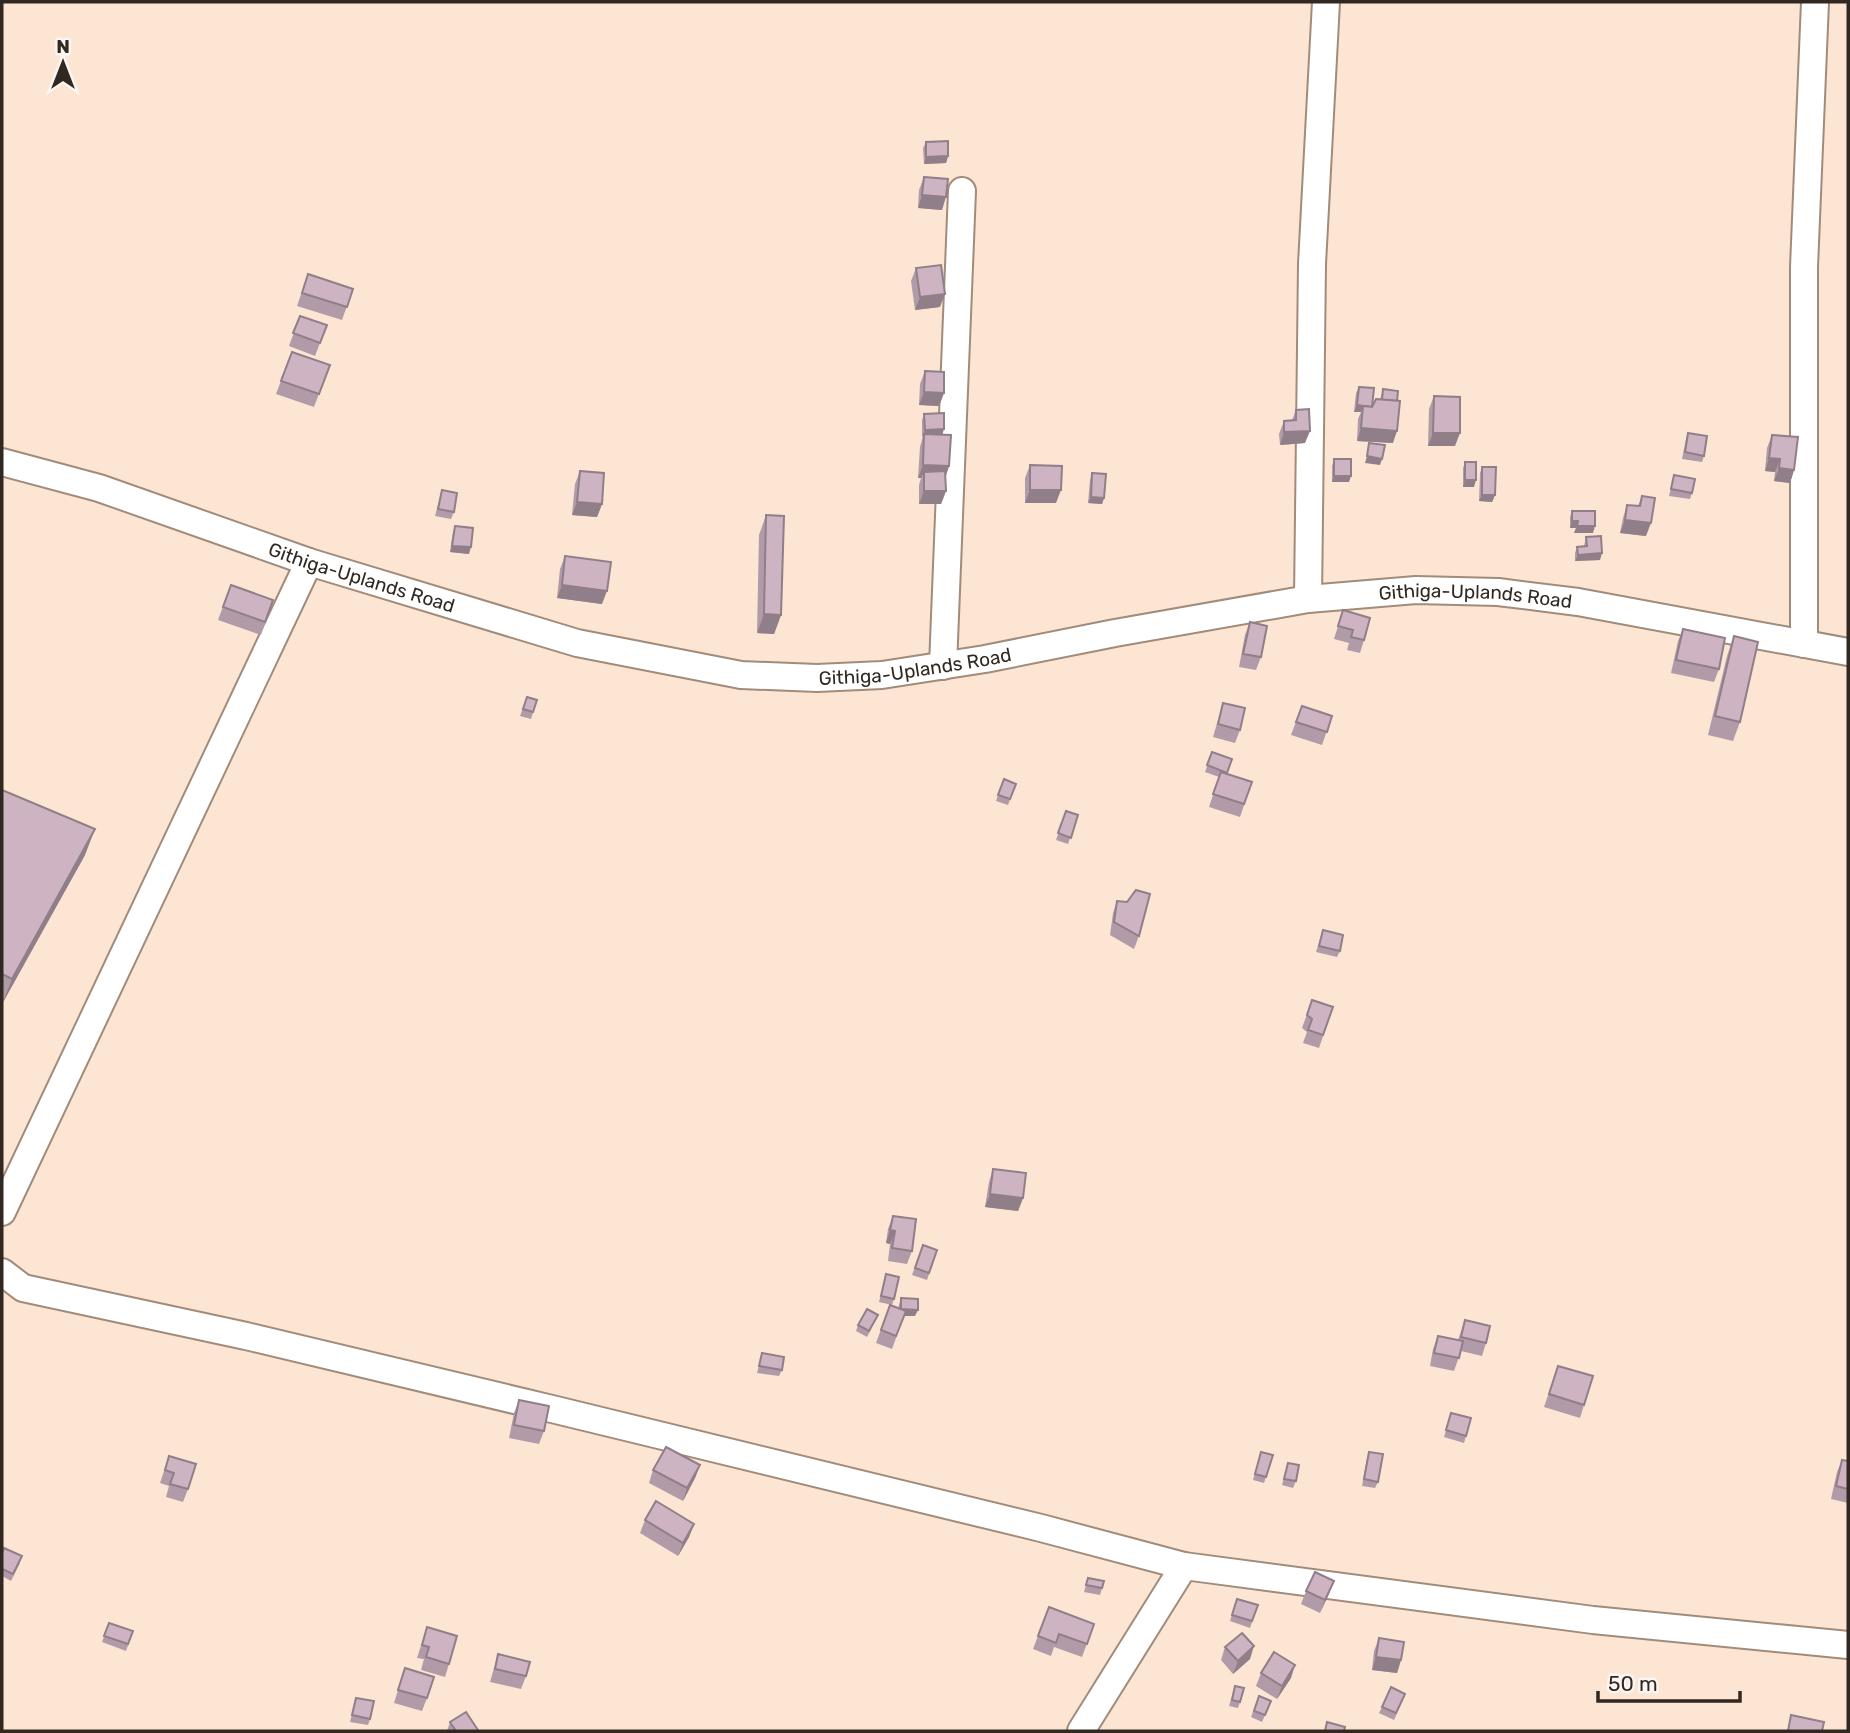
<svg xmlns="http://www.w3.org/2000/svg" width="1850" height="1733" viewBox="0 0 1850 1733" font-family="Rubik,sans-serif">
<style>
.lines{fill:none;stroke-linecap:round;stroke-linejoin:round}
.minor-casing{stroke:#a18b7a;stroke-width:30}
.minor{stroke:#fff;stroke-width:26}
.wall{fill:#b19ba8}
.shaded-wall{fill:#907e88}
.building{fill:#ceb4c3;stroke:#907e88;stroke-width:2}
.labels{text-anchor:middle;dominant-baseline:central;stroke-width:5;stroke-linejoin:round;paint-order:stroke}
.street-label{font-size:19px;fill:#312921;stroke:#fbf6f3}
</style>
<rect width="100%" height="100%" fill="#fde5d3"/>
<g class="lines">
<defs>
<g id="minor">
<path id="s1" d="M2 462 99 488 309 562 577 643 741 675 817 678 882 675 985 659 1115 633 1308 599 1416 590 1498 592 1578 602 1848 652"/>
<polyline points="1308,599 1312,264 1326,2"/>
<polyline points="1804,644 1804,267 1815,2"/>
<polyline points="943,666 962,191"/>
<polyline points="2,1212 309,562"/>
<polyline points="2,1272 23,1288 246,1336 552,1409 1041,1528 1184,1566 1593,1620 1848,1645"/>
<polyline points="1081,1731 1184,1566"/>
</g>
</defs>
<use href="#minor" class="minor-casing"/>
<use href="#minor" class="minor"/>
</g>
<g class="wall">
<polygon points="926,142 948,156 946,163 924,164 923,148"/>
<polygon points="924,177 942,210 918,208 919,190"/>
<polygon points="916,268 940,307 915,310 911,281"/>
<polygon points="308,274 353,289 342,320 297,306"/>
<polygon points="300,316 327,325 315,356 289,346"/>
<polygon points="292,352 330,365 314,407 276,394"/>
<polygon points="925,371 944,393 939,406 919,405 920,384"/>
<polygon points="1359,387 1372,407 1380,400 1383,389 1393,443 1357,441 1358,419 1361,412 1354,412 1356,393"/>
<polygon points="1434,396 1455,446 1428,446 1429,409"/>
<polygon points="1296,410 1305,443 1280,445 1279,434 1284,421 1292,420"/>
<polygon points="924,414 942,435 949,466 945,477 946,491 941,504 919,504 919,485 921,478 918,478 920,447 923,436 922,437 922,420"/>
<polygon points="1688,433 1704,456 1702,462 1682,459 1686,439"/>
<polygon points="1772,435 1794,470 1790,483 1774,481 1775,472 1765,471 1767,448"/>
<polygon points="1334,459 1349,482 1332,482 1332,466"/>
<polygon points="1465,462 1474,487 1463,487 1463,468"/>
<polygon points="1030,465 1056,503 1025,503 1025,478"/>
<polygon points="1482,467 1495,495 1492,502 1479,501 1480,473"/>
<polygon points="580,471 602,504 597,517 572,515 575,484"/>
<polygon points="1092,473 1104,498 1102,504 1088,503 1090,480"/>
<polygon points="1674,475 1692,493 1690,499 1669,496"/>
<polygon points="442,490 454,512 451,519 435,516"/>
<polygon points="1642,496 1646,536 1620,533 1623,518 1627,505 1638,506"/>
<polygon points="1572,511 1593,533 1574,533 1576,528 1570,528 1570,517"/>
<polygon points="766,515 781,615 774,634 757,633 759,535"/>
<polygon points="455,526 469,554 450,552 453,532"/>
<polygon points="1586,537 1600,560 1575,561 1575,553 1577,547 1584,546"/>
<polygon points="565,556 602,604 557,598 560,569"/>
<polygon points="231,585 273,600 261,635 218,620"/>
<polygon points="1343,610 1364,640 1360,653 1347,650 1349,643 1334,639"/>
<polygon points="1250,622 1261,657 1256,670 1239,667 1245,635"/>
<polygon points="1683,629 1719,669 1714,682 1671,673 1678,641"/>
<polygon points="1734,636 1740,722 1733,741 1708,735 1727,656"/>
<polygon points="527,697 537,700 531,719 520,716"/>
<polygon points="1223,703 1240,730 1235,743 1213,737"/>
<polygon points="1302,706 1332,716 1322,745 1291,735"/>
<polygon points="1212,752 1232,759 1227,774 1252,782 1240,817 1209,807 1219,777 1205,772"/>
<polygon points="1016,784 1008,805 996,801 998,795"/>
<polygon points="2,790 85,855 2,1004"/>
<polygon points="1066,811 1078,815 1068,844 1056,840"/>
<polygon points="1117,901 1139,936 1134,949 1110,935 1113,913"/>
<polygon points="1323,930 1340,951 1337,957 1316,952"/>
<polygon points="1312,1000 1333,1007 1319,1048 1303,1043 1307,1032 1302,1028"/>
<polygon points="993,1169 1023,1198 1018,1211 985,1207 989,1182"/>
<polygon points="893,1216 912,1251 907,1264 888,1261 890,1244 886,1243 888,1229"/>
<polygon points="923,1245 937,1250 927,1280 912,1275"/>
<polygon points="886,1274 894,1299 892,1305 879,1302"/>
<polygon points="901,1298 915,1316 904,1316 892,1349 876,1343 890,1305 898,1308"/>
<polygon points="878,1315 867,1337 856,1331 858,1325"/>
<polygon points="1465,1320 1486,1343 1482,1356 1461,1351 1454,1371 1430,1366 1433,1349 1438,1336 1458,1340"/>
<polygon points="762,1353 782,1370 779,1376 757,1373"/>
<polygon points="1558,1366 1584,1405 1580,1418 1544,1407"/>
<polygon points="519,1400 544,1431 539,1444 509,1438 514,1413"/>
<polygon points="1451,1413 1466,1436 1464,1443 1444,1437"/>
<polygon points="1261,1452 1273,1455 1264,1483 1253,1480"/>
<polygon points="1369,1452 1378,1482 1375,1488 1362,1486 1367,1458"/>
<polygon points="169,1456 188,1489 183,1502 166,1497 169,1486 160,1483"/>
<polygon points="1842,1460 1848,1461 1848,1503 1831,1499 1837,1472"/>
<polygon points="1288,1463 1296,1481 1293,1488 1282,1485"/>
<polygon points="700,1465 695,1478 683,1501 649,1483 653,1470"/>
<polygon points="645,1520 694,1524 689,1537 678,1556 640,1533"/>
<polygon points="2,1553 20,1563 11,1581 2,1576"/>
<polygon points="1088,1578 1102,1588 1100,1595 1084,1592"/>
<polygon points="1334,1581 1320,1613 1301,1604 1306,1591"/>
<polygon points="1237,1599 1258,1605 1250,1628 1230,1621"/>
<polygon points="1049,1607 1094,1624 1082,1657 1054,1647 1051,1656 1033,1649"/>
<polygon points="109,1623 133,1631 126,1651 102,1642"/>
<polygon points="427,1627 449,1664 445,1677 421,1670 424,1659 417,1658"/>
<polygon points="1379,1638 1401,1660 1397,1673 1372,1670 1374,1651"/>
<polygon points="1225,1647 1250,1659 1233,1674 1221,1660"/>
<polygon points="498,1654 526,1676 521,1689 490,1682"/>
<polygon points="405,1668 427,1698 422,1711 394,1703"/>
<polygon points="1261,1673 1291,1678 1277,1699 1256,1686"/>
<polygon points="1235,1686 1240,1702 1238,1708 1229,1706"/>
<polygon points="1259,1696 1271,1701 1262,1722 1251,1717"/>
<polygon points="356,1698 370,1719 368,1725 350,1722"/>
<polygon points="1403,1700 1394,1720 1379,1713 1382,1707"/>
<polygon points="450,1722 478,1730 477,1731 447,1731"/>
</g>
<g class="shaded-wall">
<polygon points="948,156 946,163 924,164 926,157"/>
<polygon points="922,195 946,197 942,210 918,208"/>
<polygon points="945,294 940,307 915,310 920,297"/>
<polygon points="924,392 944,393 939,406 919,405"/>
<polygon points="1357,405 1372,407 1363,406 1361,412 1354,412"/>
<polygon points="1361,428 1397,431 1393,443 1357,441"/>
<polygon points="944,429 942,436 924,434 922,437 925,430"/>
<polygon points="1310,431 1305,443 1280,445 1284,432"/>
<polygon points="1433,433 1460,433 1455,446 1428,446"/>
<polygon points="1367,456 1382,459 1380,465 1365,463"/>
<polygon points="1769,458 1780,459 1775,472 1765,471"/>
<polygon points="923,465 949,466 945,479 924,472 921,478 918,478"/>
<polygon points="1779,468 1794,470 1790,483 1774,481"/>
<polygon points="1334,476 1351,476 1349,482 1332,482"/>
<polygon points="1465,480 1476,480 1474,487 1463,487"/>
<polygon points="1030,490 1061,490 1056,503 1025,503"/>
<polygon points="924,491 946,491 941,504 919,504"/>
<polygon points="1482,495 1495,495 1492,502 1479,501"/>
<polygon points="1091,497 1104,498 1102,504 1088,503"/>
<polygon points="577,502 602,504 597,517 572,515"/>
<polygon points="1625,520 1651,523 1646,536 1620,533"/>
<polygon points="1572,521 1578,521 1576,528 1570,528"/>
<polygon points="1577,526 1595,526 1593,533 1574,533"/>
<polygon points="452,546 471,547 469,554 450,552"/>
<polygon points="1602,553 1600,560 1575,561 1578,555"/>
<polygon points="562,585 607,591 602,604 557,598"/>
<polygon points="764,614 781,615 774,634 757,633"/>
<polygon points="95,829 85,855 2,1004 12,979"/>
<polygon points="990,1194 1023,1198 1018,1211 985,1207"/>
<polygon points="890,1230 895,1231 890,1244 886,1243"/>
<polygon points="901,1310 918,1310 915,1316 904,1316 892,1349 904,1316"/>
<polygon points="700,1465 695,1478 683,1501 687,1488"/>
<polygon points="694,1524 689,1537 678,1556 683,1543"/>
<polygon points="1334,1581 1329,1594 1320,1613 1325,1600"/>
<polygon points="1254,1646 1250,1659 1233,1674 1238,1661"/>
<polygon points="1376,1657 1401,1660 1397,1673 1372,1670"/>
<polygon points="1295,1665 1291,1678 1277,1699 1282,1686"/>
</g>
<g class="building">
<polygon points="948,141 948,156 926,157 926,142"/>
<polygon points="924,177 948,179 946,197 922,195"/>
<polygon points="941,265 945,294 920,297 916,268"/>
<polygon points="308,274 353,289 347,307 302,293"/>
<polygon points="300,316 327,325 320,343 293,333"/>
<polygon points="292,352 330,365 319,394 281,381"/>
<polygon points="925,371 944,372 944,393 924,392"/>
<polygon points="1359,387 1374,388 1372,407 1357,405"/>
<polygon points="1383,389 1398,391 1397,401 1382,400"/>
<polygon points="1434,396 1460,397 1460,433 1433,433"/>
<polygon points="1376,399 1400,401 1397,431 1361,428 1363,406 1372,407"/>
<polygon points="1309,409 1310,431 1284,432 1284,421 1296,420 1296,410"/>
<polygon points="944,413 944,429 925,430 924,414"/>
<polygon points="1688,433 1707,436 1704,456 1685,452"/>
<polygon points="924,434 951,435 949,466 923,465"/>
<polygon points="1772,435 1798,437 1794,470 1779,468 1780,459 1769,458"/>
<polygon points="1369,443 1385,445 1382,459 1367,456"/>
<rect x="1334" y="459" width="17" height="17"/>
<rect x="1465" y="462" width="11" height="18"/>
<polygon points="1030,465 1062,466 1061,490 1030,490"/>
<polygon points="1482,467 1496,467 1495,495 1482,495"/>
<polygon points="580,471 604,473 602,504 577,502"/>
<polygon points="945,471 946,491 924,491 924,472"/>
<polygon points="1092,473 1106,474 1104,498 1091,497"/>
<polygon points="1674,475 1695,479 1692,493 1671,489"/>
<polygon points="442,490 457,493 454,512 438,509"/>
<polygon points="1642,496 1655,498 1651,523 1625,520 1627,505 1640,506"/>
<polygon points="1572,511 1595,511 1595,526 1577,526 1578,521 1572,521"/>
<polygon points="766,515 784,516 781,615 764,614"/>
<polygon points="455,526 473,528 471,547 452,546"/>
<polygon points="1601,536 1602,553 1578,555 1577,547 1587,546 1586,537"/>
<polygon points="565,556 611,562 607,591 562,585"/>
<polygon points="231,585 273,600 265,622 223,607"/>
<polygon points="1343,610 1370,618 1364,640 1351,637 1353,630 1338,626"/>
<polygon points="1250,622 1267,626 1261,657 1243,654"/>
<polygon points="1683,629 1725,638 1719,669 1676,660"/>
<polygon points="1734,636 1758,642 1740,722 1715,716"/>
<polygon points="527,697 537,700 533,712 523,709"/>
<polygon points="1223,703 1245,708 1240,730 1218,724"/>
<polygon points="1302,706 1332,716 1327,732 1296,722"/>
<polygon points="1212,752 1232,759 1227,773 1207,765"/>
<polygon points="1221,772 1252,782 1244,804 1213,794"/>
<polygon points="1004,779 1016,784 1010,799 998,795"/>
<polygon points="2,790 95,829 12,979 2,974"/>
<polygon points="1066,811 1078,815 1071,838 1058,833"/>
<polygon points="1136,890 1150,894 1139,936 1114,922 1117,901 1127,902"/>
<polygon points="1323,930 1343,935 1340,951 1319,946"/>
<polygon points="1312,1000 1333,1007 1323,1035 1308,1030 1312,1019 1307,1015"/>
<polygon points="993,1169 1026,1173 1023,1198 990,1194"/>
<polygon points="893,1216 916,1219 912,1251 892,1248 895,1231 890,1230"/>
<polygon points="923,1245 937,1250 929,1273 915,1268"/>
<polygon points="886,1274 899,1277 894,1299 881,1296"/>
<polygon points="901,1298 918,1299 918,1310 901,1309"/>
<polygon points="890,1305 906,1311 896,1336 881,1330"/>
<polygon points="867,1309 878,1315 869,1331 858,1325"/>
<polygon points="1465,1320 1490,1326 1486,1343 1461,1337"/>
<polygon points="1438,1336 1463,1341 1459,1358 1434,1353"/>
<polygon points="762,1353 784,1357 782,1370 759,1366"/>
<polygon points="1558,1366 1593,1376 1584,1405 1549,1394"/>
<polygon points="519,1400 549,1406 544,1431 514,1425"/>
<polygon points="1451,1413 1471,1418 1466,1436 1446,1430"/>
<polygon points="666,1447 700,1465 687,1488 653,1470"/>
<polygon points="1261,1452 1273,1455 1266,1477 1255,1474"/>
<polygon points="1369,1452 1383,1454 1378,1482 1364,1479"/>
<polygon points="169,1456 196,1464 188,1489 170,1484 174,1473 165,1470"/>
<polygon points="1842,1460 1848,1461 1848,1489 1836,1486"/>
<polygon points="1288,1463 1299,1465 1296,1481 1284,1479"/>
<polygon points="656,1501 694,1524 683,1543 645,1520"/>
<polygon points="4,1548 22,1556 13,1574 2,1569 2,1553"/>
<polygon points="1315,1572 1334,1581 1325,1600 1306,1591"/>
<polygon points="1088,1578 1104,1581 1102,1588 1086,1585"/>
<polygon points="1237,1599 1258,1605 1252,1621 1232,1615"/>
<polygon points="1049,1607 1094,1624 1087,1644 1059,1634 1056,1643 1038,1636"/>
<polygon points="109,1623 133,1631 128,1644 104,1636"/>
<polygon points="427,1627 457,1636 449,1664 426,1657 429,1647 422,1645"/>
<polygon points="1242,1633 1254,1646 1238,1661 1225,1647"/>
<polygon points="1379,1638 1404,1642 1401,1660 1376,1657"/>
<polygon points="1274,1652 1295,1665 1282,1686 1261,1673"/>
<polygon points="498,1654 530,1662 526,1676 495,1669"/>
<polygon points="405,1668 434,1677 427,1698 398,1690"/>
<polygon points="1235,1686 1244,1688 1240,1702 1232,1700"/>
<polygon points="1391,1687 1405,1694 1396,1713 1382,1707"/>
<polygon points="1259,1696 1271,1701 1265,1715 1254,1711"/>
<polygon points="356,1698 374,1701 370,1719 352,1715"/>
<polygon points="466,1712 478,1730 476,1731 456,1731 450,1722"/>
<polygon points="1791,1715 1824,1722 1822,1731 1788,1731"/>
<polygon points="1327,1722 1345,1727 1344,1731 1325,1731"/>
</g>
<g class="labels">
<g class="street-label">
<text stroke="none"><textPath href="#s1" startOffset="378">Githiga-Uplands Road</textPath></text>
<text stroke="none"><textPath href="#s1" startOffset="1512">Githiga-Uplands Road</textPath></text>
<text stroke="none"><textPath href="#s1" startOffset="945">Githiga-Uplands Road</textPath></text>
</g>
</g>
<rect width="1850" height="1733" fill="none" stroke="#312921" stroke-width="7"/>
<g transform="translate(63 63)" stroke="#fbf6f3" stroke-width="5" paint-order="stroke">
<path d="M0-5L12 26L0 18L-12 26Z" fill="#312921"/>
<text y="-10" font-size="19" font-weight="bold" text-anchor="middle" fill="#312921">N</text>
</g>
<path d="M1598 1691v10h142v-10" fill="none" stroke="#312921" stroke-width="3.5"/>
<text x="1608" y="1691" font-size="21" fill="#312921" stroke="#fbf6f3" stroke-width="5" paint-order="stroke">50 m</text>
</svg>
